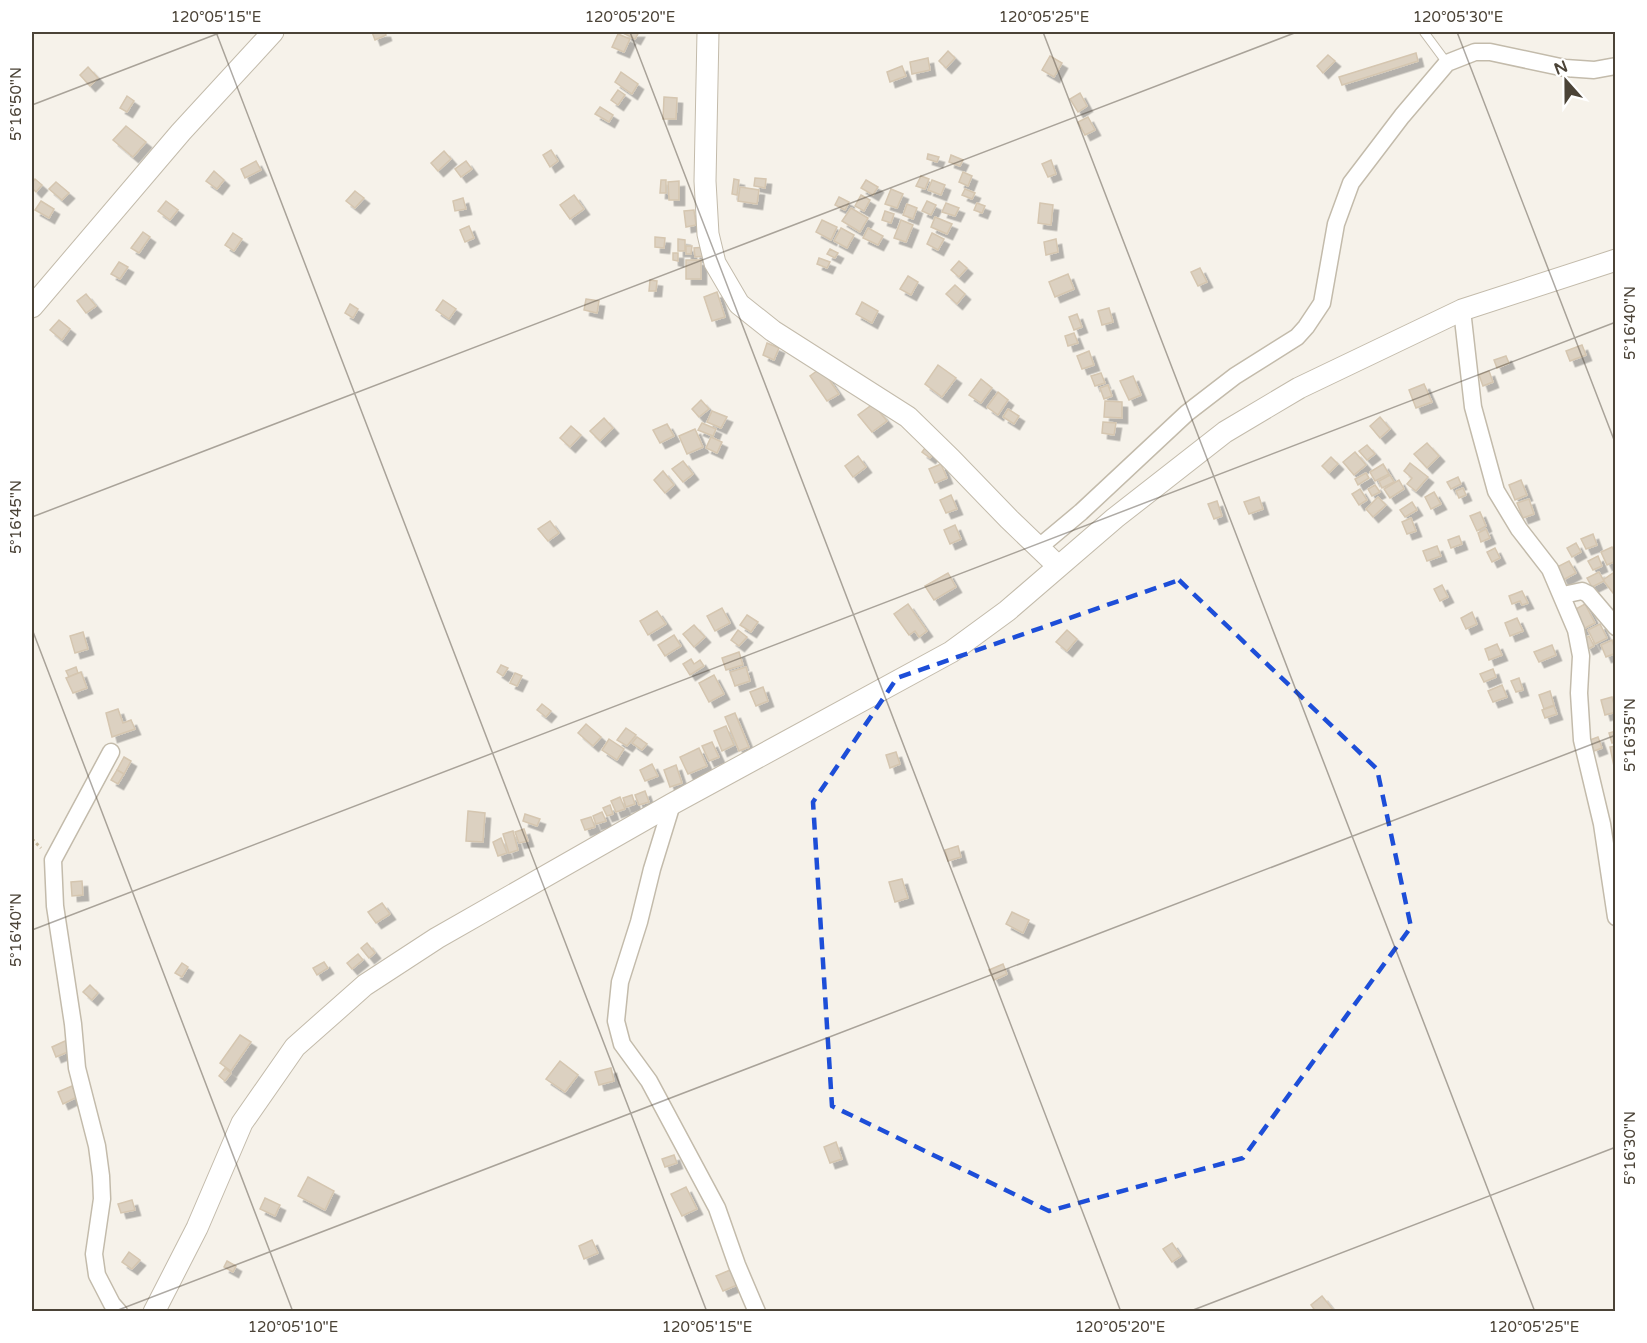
<svg xmlns="http://www.w3.org/2000/svg" width="1647" height="1343" viewBox="0 0 1647 1343" font-family="'Varela Round',sans-serif">
<style>
.building{fill:#dcd1c1;stroke:#d5c6b0;stroke-width:1.5;filter:url(#shadow)}
.lines{fill:none;stroke-linecap:round;stroke-linejoin:round}
.service-casing{stroke:#c3bbab;stroke-width:10}
.minor-casing{stroke:#c3bbab;stroke-width:19}
.tertiary-casing{stroke:#c3bbab;stroke-width:23}
.path{stroke:#c6b79b;stroke-width:3;stroke-dasharray:3 3;stroke-linecap:butt}
.service{stroke:#fff;stroke-width:8}
.minor{stroke:#fff;stroke-width:16}
.tertiary{stroke:#fff;stroke-width:21}
.marked{fill:none;stroke:#1d4ed8;stroke-width:4.5;stroke-dasharray:12 8;stroke-linejoin:round}
.ticks{fill:none;stroke:#4b4337;stroke-width:1.5;stroke-opacity:0.45}
.neatline{fill:none;stroke:#4b4337;stroke-width:2}
.ticks-label{font-size:15px;text-anchor:middle;fill:#4b4337}
</style>
<defs>
<filter id="shadow"><feDropShadow dx="5.5" dy="5.5" stdDeviation="0" flood-color="#0004"/></filter>
</defs>
<rect width="100%" height="100%" fill="#f6f2ea"/>
<g class="building">
<polygon points="372,32 385,32 386,35 375,40"/>
<polygon points="621,32 639,32 635,39"/>
<polygon points="618,34 630,39 624,52 612,47"/>
<polygon points="948,51 955,58 946,68 939,61"/>
<polygon points="1416,53 1418,61 1342,85 1339,77"/>
<polygon points="1328,55 1335,61 1323,73 1317,66"/>
<polygon points="1050,56 1062,63 1054,77 1042,70"/>
<polygon points="928,58 930,70 912,74 910,62"/>
<polygon points="902,66 906,76 890,82 887,72"/>
<polygon points="88,67 98,78 90,86 80,75"/>
<polygon points="621,72 638,84 632,94 615,82"/>
<polygon points="618,90 625,95 618,105 611,100"/>
<polygon points="1080,93 1087,106 1078,112 1070,99"/>
<polygon points="127,96 134,101 127,112 120,108"/>
<polygon points="664,97 677,98 676,119 663,119"/>
<polygon points="600,107 613,115 609,122 595,114"/>
<polygon points="1088,117 1095,130 1085,135 1078,122"/>
<polygon points="126,126 146,142 133,157 113,140"/>
<polygon points="551,150 558,161 550,167 543,155"/>
<polygon points="444,151 451,159 438,171 431,163"/>
<polygon points="928,154 939,157 937,162 927,159"/>
<polygon points="951,155 963,160 960,166 949,162"/>
<polygon points="1051,160 1056,174 1048,177 1042,164"/>
<polygon points="256,161 261,170 245,178 241,169"/>
<polygon points="466,161 472,169 461,177 455,169"/>
<polygon points="214,171 224,180 217,189 206,181"/>
<polygon points="963,172 972,176 968,186 959,182"/>
<polygon points="921,176 929,179 925,189 916,186"/>
<polygon points="755,178 766,179 765,188 754,186"/>
<polygon points="35,179 42,185 36,192 32,188 32,183"/>
<polygon points="734,179 739,180 737,195 732,194"/>
<polygon points="661,180 666,180 666,193 660,193"/>
<polygon points="866,180 878,187 873,195 861,188"/>
<polygon points="932,180 945,185 941,195 928,190"/>
<polygon points="679,181 679,200 669,200 668,182"/>
<polygon points="56,182 69,193 62,200 49,189"/>
<polygon points="740,187 759,190 757,204 738,201"/>
<polygon points="891,189 903,194 897,208 885,204"/>
<polygon points="965,189 975,193 972,199 962,195"/>
<polygon points="355,191 364,198 355,208 346,201"/>
<polygon points="574,195 584,209 570,219 560,205"/>
<polygon points="861,195 870,200 864,211 855,206"/>
<polygon points="839,197 849,202 845,210 835,205"/>
<polygon points="463,198 466,209 455,211 453,201"/>
<polygon points="41,201 54,209 49,218 35,210"/>
<polygon points="166,201 178,210 170,220 158,211"/>
<polygon points="927,201 936,205 931,215 922,211"/>
<polygon points="946,203 959,208 955,216 942,212"/>
<polygon points="977,203 985,206 982,213 974,210"/>
<polygon points="1040,203 1053,205 1051,225 1038,223"/>
<polygon points="907,204 917,208 913,219 903,215"/>
<polygon points="851,208 868,218 860,232 842,221"/>
<polygon points="694,210 696,225 686,227 684,211"/>
<polygon points="885,211 894,214 891,223 882,220"/>
<polygon points="935,217 952,224 947,234 931,227"/>
<polygon points="822,220 837,227 831,240 816,232"/>
<polygon points="901,220 913,225 906,242 894,238"/>
<polygon points="469,226 474,238 465,242 460,230"/>
<polygon points="841,228 854,235 847,248 834,241"/>
<polygon points="868,228 883,236 878,245 863,238"/>
<polygon points="143,232 150,237 139,253 131,248"/>
<polygon points="233,233 242,239 234,251 225,245"/>
<polygon points="932,233 944,239 938,250 927,244"/>
<polygon points="655,237 665,238 664,248 655,247"/>
<polygon points="678,239 685,240 685,251 678,251"/>
<polygon points="1056,239 1058,252 1046,255 1044,242"/>
<polygon points="686,246 692,246 691,254 686,254"/>
<polygon points="705,247 705,256 695,257 694,248"/>
<polygon points="830,249 838,253 835,258 827,254"/>
<polygon points="673,253 678,253 678,261 673,260"/>
<polygon points="819,258 830,262 827,268 817,264"/>
<rect x="686" y="260" width="15" height="19"/>
<polygon points="959,261 967,268 959,277 951,270"/>
<polygon points="119,262 128,267 120,279 111,274"/>
<polygon points="1200,268 1207,282 1198,286 1191,272"/>
<polygon points="1068,274 1074,289 1055,297 1049,282"/>
<polygon points="908,276 918,282 911,295 900,289"/>
<polygon points="650,280 657,281 656,291 649,291"/>
<polygon points="955,285 965,294 957,304 946,294"/>
<polygon points="717,292 725,317 712,321 704,297"/>
<polygon points="86,294 96,306 86,313 77,301"/>
<polygon points="586,299 599,301 597,313 584,310"/>
<polygon points="443,300 456,309 449,319 436,310"/>
<polygon points="862,302 878,311 872,323 856,314"/>
<polygon points="350,304 358,309 353,318 345,313"/>
<polygon points="1109,308 1113,322 1102,325 1098,311"/>
<polygon points="1077,314 1082,327 1074,330 1069,317"/>
<polygon points="59,320 70,329 62,340 50,330"/>
<polygon points="1074,333 1078,343 1068,346 1065,336"/>
<polygon points="767,343 779,348 774,360 763,355"/>
<polygon points="1582,345 1586,355 1570,361 1566,351"/>
<polygon points="1089,351 1094,365 1082,369 1077,356"/>
<polygon points="1506,356 1509,363 1497,368 1494,360"/>
<polygon points="938,365 956,378 942,397 925,384"/>
<polygon points="821,368 839,394 827,401 810,376"/>
<polygon points="1489,371 1493,382 1483,386 1479,375"/>
<polygon points="1101,373 1105,383 1095,386 1091,376"/>
<polygon points="1133,376 1141,395 1129,400 1120,381"/>
<polygon points="981,379 992,388 981,403 969,395"/>
<polygon points="1424,384 1432,402 1416,408 1409,390"/>
<polygon points="1108,385 1112,396 1104,399 1100,388"/>
<polygon points="998,392 1008,400 998,415 987,407"/>
<polygon points="701,400 709,409 699,417 692,409"/>
<polygon points="1105,401 1122,402 1122,418 1104,417"/>
<polygon points="873,404 887,421 872,432 858,415"/>
<polygon points="1008,409 1019,416 1014,424 1003,417"/>
<polygon points="712,411 727,417 721,428 707,422"/>
<polygon points="1380,417 1390,429 1380,438 1370,426"/>
<polygon points="604,418 613,428 600,441 590,431"/>
<polygon points="1103,422 1116,423 1114,435 1102,433"/>
<polygon points="702,423 716,429 713,436 698,430"/>
<polygon points="667,424 674,436 660,443 653,430"/>
<polygon points="571,426 581,435 570,447 560,438"/>
<polygon points="695,429 703,447 687,454 679,436"/>
<polygon points="711,437 722,442 717,453 706,448"/>
<polygon points="1427,443 1439,456 1427,468 1414,454"/>
<polygon points="928,444 936,450 930,458 922,452"/>
<polygon points="1367,445 1375,454 1367,460 1359,451"/>
<polygon points="1355,452 1366,465 1354,475 1343,462"/>
<polygon points="858,456 866,467 853,477 845,466"/>
<polygon points="1331,457 1338,464 1329,473 1322,466"/>
<polygon points="683,461 693,474 683,482 672,469"/>
<polygon points="1410,463 1428,477 1416,491 1407,484 1412,478 1404,471"/>
<polygon points="941,464 947,478 935,483 929,469"/>
<polygon points="1383,464 1389,474 1375,481 1370,472"/>
<polygon points="663,471 674,485 665,493 654,480"/>
<polygon points="1366,473 1369,478 1358,485 1355,479"/>
<polygon points="1390,475 1394,482 1382,488 1379,481"/>
<polygon points="1458,477 1461,484 1451,489 1447,482"/>
<polygon points="1399,480 1404,489 1390,498 1384,489"/>
<polygon points="1521,480 1527,495 1515,500 1509,485"/>
<polygon points="1375,485 1380,492 1372,496 1368,489"/>
<polygon points="1463,488 1466,495 1459,498 1456,491"/>
<polygon points="1360,489 1367,500 1359,505 1352,494"/>
<polygon points="1434,492 1441,504 1431,509 1425,497"/>
<polygon points="951,495 957,509 946,513 940,500"/>
<polygon points="1259,497 1263,509 1249,514 1244,502"/>
<polygon points="1378,497 1386,505 1373,517 1366,509"/>
<polygon points="1529,499 1534,514 1523,518 1517,503"/>
<polygon points="1217,501 1222,516 1214,519 1208,504"/>
<polygon points="1412,502 1417,510 1405,517 1400,510"/>
<polygon points="1480,512 1486,526 1477,531 1470,516"/>
<polygon points="1411,518 1416,531 1407,534 1402,522"/>
<polygon points="550,521 559,533 548,541 538,529"/>
<polygon points="955,525 961,539 950,544 944,530"/>
<polygon points="1486,529 1490,538 1481,542 1478,533"/>
<polygon points="1593,534 1597,545 1586,549 1581,539"/>
<polygon points="1459,536 1462,544 1451,548 1448,540"/>
<polygon points="1576,543 1581,552 1572,557 1567,548"/>
<polygon points="1437,546 1441,556 1427,561 1423,551"/>
<polygon points="1612,547 1616,555 1616,561 1607,565 1601,552"/>
<polygon points="1495,548 1500,558 1492,562 1487,552"/>
<polygon points="1598,556 1602,566 1593,570 1588,561"/>
<polygon points="1569,561 1576,573 1563,580 1557,567"/>
<polygon points="1616,571 1616,591 1613,593 1603,580"/>
<polygon points="1599,572 1604,581 1592,587 1587,578"/>
<polygon points="948,573 956,587 934,600 925,586"/>
<polygon points="1442,585 1448,597 1440,601 1434,589"/>
<polygon points="1522,591 1528,603 1522,605 1520,601 1512,604 1509,596"/>
<polygon points="908,604 927,631 919,637 915,631 909,635 894,614"/>
<polygon points="1585,604 1595,623 1581,630 1572,611"/>
<polygon points="722,608 730,623 715,631 707,616"/>
<polygon points="657,611 666,624 648,635 640,621"/>
<polygon points="1472,612 1477,624 1466,629 1461,618"/>
<polygon points="747,615 758,622 751,632 740,625"/>
<polygon points="1517,618 1523,631 1510,636 1505,623"/>
<polygon points="1600,624 1607,638 1595,644 1588,630"/>
<polygon points="694,625 705,637 694,647 683,634"/>
<polygon points="738,630 747,637 739,646 731,640"/>
<polygon points="1067,630 1077,639 1067,651 1056,642"/>
<polygon points="83,632 88,649 75,653 70,636"/>
<polygon points="674,635 681,646 665,656 658,645"/>
<polygon points="1589,636 1594,646 1588,649 1583,640"/>
<polygon points="1612,640 1616,653 1606,657 1601,645"/>
<polygon points="1497,644 1502,655 1489,660 1485,649"/>
<polygon points="1552,645 1556,655 1539,662 1534,652"/>
<polygon points="739,652 743,665 726,670 722,658"/>
<polygon points="691,659 694,664 700,660 704,666 690,675 683,664"/>
<polygon points="501,665 508,668 503,676 497,672"/>
<polygon points="76,667 78,673 69,677 66,671"/>
<polygon points="746,667 750,681 735,686 730,672"/>
<polygon points="1493,669 1496,677 1484,682 1480,674"/>
<polygon points="81,672 87,688 73,693 66,678"/>
<polygon points="515,673 522,676 517,686 510,683"/>
<polygon points="714,675 724,694 709,702 699,683"/>
<polygon points="1519,678 1523,690 1516,692 1511,681"/>
<polygon points="1502,685 1507,697 1493,702 1488,691"/>
<polygon points="763,687 768,701 756,706 750,692"/>
<polygon points="1550,691 1554,705 1544,709 1539,695"/>
<polygon points="1612,697 1616,712 1605,715 1601,700"/>
<polygon points="542,704 551,711 546,717 537,710"/>
<polygon points="1554,706 1557,714 1545,718 1542,710"/>
<polygon points="118,709 123,723 131,720 135,729 112,737 106,713"/>
<polygon points="735,713 749,747 739,751 725,717"/>
<polygon points="586,724 601,737 593,746 578,733"/>
<polygon points="726,726 734,745 722,751 714,731"/>
<polygon points="626,728 636,735 627,746 617,740"/>
<polygon points="1616,731 1616,742 1612,743 1609,733"/>
<polygon points="637,737 647,744 642,750 632,743"/>
<polygon points="1598,737 1602,748 1594,751 1590,740"/>
<polygon points="609,739 624,749 617,760 602,750"/>
<polygon points="712,742 719,757 709,761 702,746"/>
<polygon points="1616,746 1616,771 1615,771 1610,747"/>
<polygon points="699,748 707,766 688,774 680,757"/>
<polygon points="896,752 900,764 890,768 886,755"/>
<polygon points="124,757 131,761 124,774 117,770"/>
<polygon points="652,764 658,776 645,781 640,770"/>
<polygon points="676,765 682,783 670,787 664,770"/>
<polygon points="117,770 124,774 118,784 111,780"/>
<polygon points="645,791 649,802 639,805 635,795"/>
<polygon points="632,795 635,804 626,807 623,798"/>
<polygon points="620,797 625,809 616,812 611,801"/>
<polygon points="610,805 613,814 607,816 603,808"/>
<polygon points="468,811 485,813 483,842 466,841"/>
<polygon points="602,812 606,821 596,824 593,816"/>
<polygon points="525,814 540,819 537,826 523,821"/>
<polygon points="591,817 595,827 585,830 581,820"/>
<polygon points="524,829 528,841 519,843 515,832"/>
<polygon points="513,831 518,850 509,853 503,834"/>
<polygon points="501,838 507,853 498,856 493,842"/>
<polygon points="958,846 961,857 948,861 945,850"/>
<polygon points="902,879 908,898 895,902 889,882"/>
<polygon points="82,881 83,895 72,896 71,882"/>
<polygon points="382,903 390,914 376,923 368,912"/>
<polygon points="1012,912 1029,920 1023,933 1006,924"/>
<polygon points="367,943 375,953 369,958 361,948"/>
<polygon points="358,954 363,960 352,969 347,963"/>
<polygon points="324,962 328,968 317,975 313,968"/>
<polygon points="182,963 188,967 182,977 175,973"/>
<polygon points="1003,964 1007,974 994,980 989,970"/>
<polygon points="90,985 98,993 92,1000 83,992"/>
<polygon points="240,1035 251,1042 231,1071 220,1063"/>
<polygon points="65,1041 70,1051 56,1057 52,1047"/>
<polygon points="560,1061 578,1075 565,1092 546,1079"/>
<polygon points="225,1068 231,1073 225,1081 219,1076"/>
<polygon points="611,1068 614,1081 599,1085 595,1072"/>
<polygon points="72,1086 77,1097 63,1104 58,1092"/>
<polygon points="836,1142 842,1159 830,1163 824,1147"/>
<polygon points="674,1155 677,1163 665,1167 662,1159"/>
<polygon points="308,1177 334,1191 325,1210 298,1196"/>
<polygon points="686,1187 697,1209 682,1216 671,1194"/>
<polygon points="265,1198 280,1205 275,1216 260,1209"/>
<polygon points="132,1200 135,1210 121,1213 118,1204"/>
<polygon points="592,1240 598,1253 584,1259 579,1246"/>
<polygon points="1172,1243 1181,1256 1172,1262 1163,1249"/>
<polygon points="129,1252 140,1260 132,1269 122,1262"/>
<polygon points="227,1261 236,1266 233,1272 224,1267"/>
<polygon points="730,1270 737,1285 723,1291 716,1276"/>
<polygon points="1322,1296 1334,1311 1334,1312 1316,1312 1311,1305"/>
</g>
<g class="lines">
<defs>
<polyline id="service" points="1424,32 1447,63"/>
<g id="minor">
<polyline points="1462,310 1473,407 1496,491 1519,529 1550,569 1576,630 1581,656 1579,693 1582,740 1602,824 1616,917"/>
<polyline points="1038,548 1081,512 1187,413 1235,376 1297,337 1306,327 1322,303 1336,224 1351,183 1402,116 1447,63 1475,52 1490,52 1565,68 1594,70 1616,66"/>
<polyline points="1563,595 1582,591 1588,594 1616,627"/>
<polyline points="111,752 53,860 55,906 73,1024 77,1068 97,1146 101,1176 102,1199 94,1254 97,1275 112,1304 119,1312"/>
<polyline points="672,804 652,869 639,922 620,982 616,1021 622,1044 649,1081 717,1208 737,1265 757,1312"/>
</g>
<g id="tertiary">
<polyline points="708,32 705,181 708,234 715,263 739,304 773,331 908,417 951,459 1009,519 1058,566"/>
<polyline points="32,307 181,132 273,32"/>
<polyline points="154,1312 197,1228 242,1123 295,1047 365,985 437,938 672,804 951,652 1007,611 1115,518 1225,432 1299,388 1462,310 1616,260"/>
</g>
</defs>
<use href="#service" class="service-casing"/>
<use href="#minor" class="minor-casing"/>
<use href="#tertiary" class="tertiary-casing"/>
<polyline class="path" points="32,839 41,848"/>
<use href="#service" class="service"/>
<use href="#minor" class="minor"/>
<use href="#tertiary" class="tertiary"/>
</g>
<path class="marked" d="M1179 580 1377 769 1411 927 1243 1158 1049 1211 832 1106 813 802 897 678Z"/>
<path class="ticks" d="M216 32 707 1312M630 32 1121 1312M1043 32 1535 1312M1457 32 1616 445M32 105 222 32M32 517 1297 32M32 629 293 1312M32 930 1616 322M113 1312 1616 735M1188 1312 1616 1147"/>
<rect width="1647" height="1343" fill="none" stroke="#ffffff" stroke-width="66"/>
<g transform="translate(1566 81) rotate(339)" stroke="#ffffff" stroke-width="4.5" paint-order="stroke">
<path d="M0-4.5L10 22L0 15L-10 22Z" fill="#4b4337"/>
<text y="-9" font-size="16" font-weight="bold" text-anchor="middle" fill="#4b4337">N</text>
</g>
<rect x="33" y="33" width="1581" height="1277" class="neatline"/>
<g class="ticks-label">
<text x="216" y="22">120°05'15"E</text>
<text x="630" y="22">120°05'20"E</text>
<text x="1044" y="22">120°05'25"E</text>
<text x="1458" y="22">120°05'30"E</text>
<text transform="translate(16 104) rotate(-90)" y="5">5°16'50"N</text>
<text transform="translate(1630 323) rotate(-90)" y="5">5°16'40"N</text>
<text transform="translate(16 517) rotate(-90)" y="5">5°16'45"N</text>
<text transform="translate(1630 735) rotate(-90)" y="5">5°16'35"N</text>
<text transform="translate(16 930) rotate(-90)" y="5">5°16'40"N</text>
<text transform="translate(1630 1148) rotate(-90)" y="5">5°16'30"N</text>
<text x="293" y="1332">120°05'10"E</text>
<text x="707" y="1332">120°05'15"E</text>
<text x="1120" y="1332">120°05'20"E</text>
<text x="1534" y="1332">120°05'25"E</text>
</g>
</svg>
